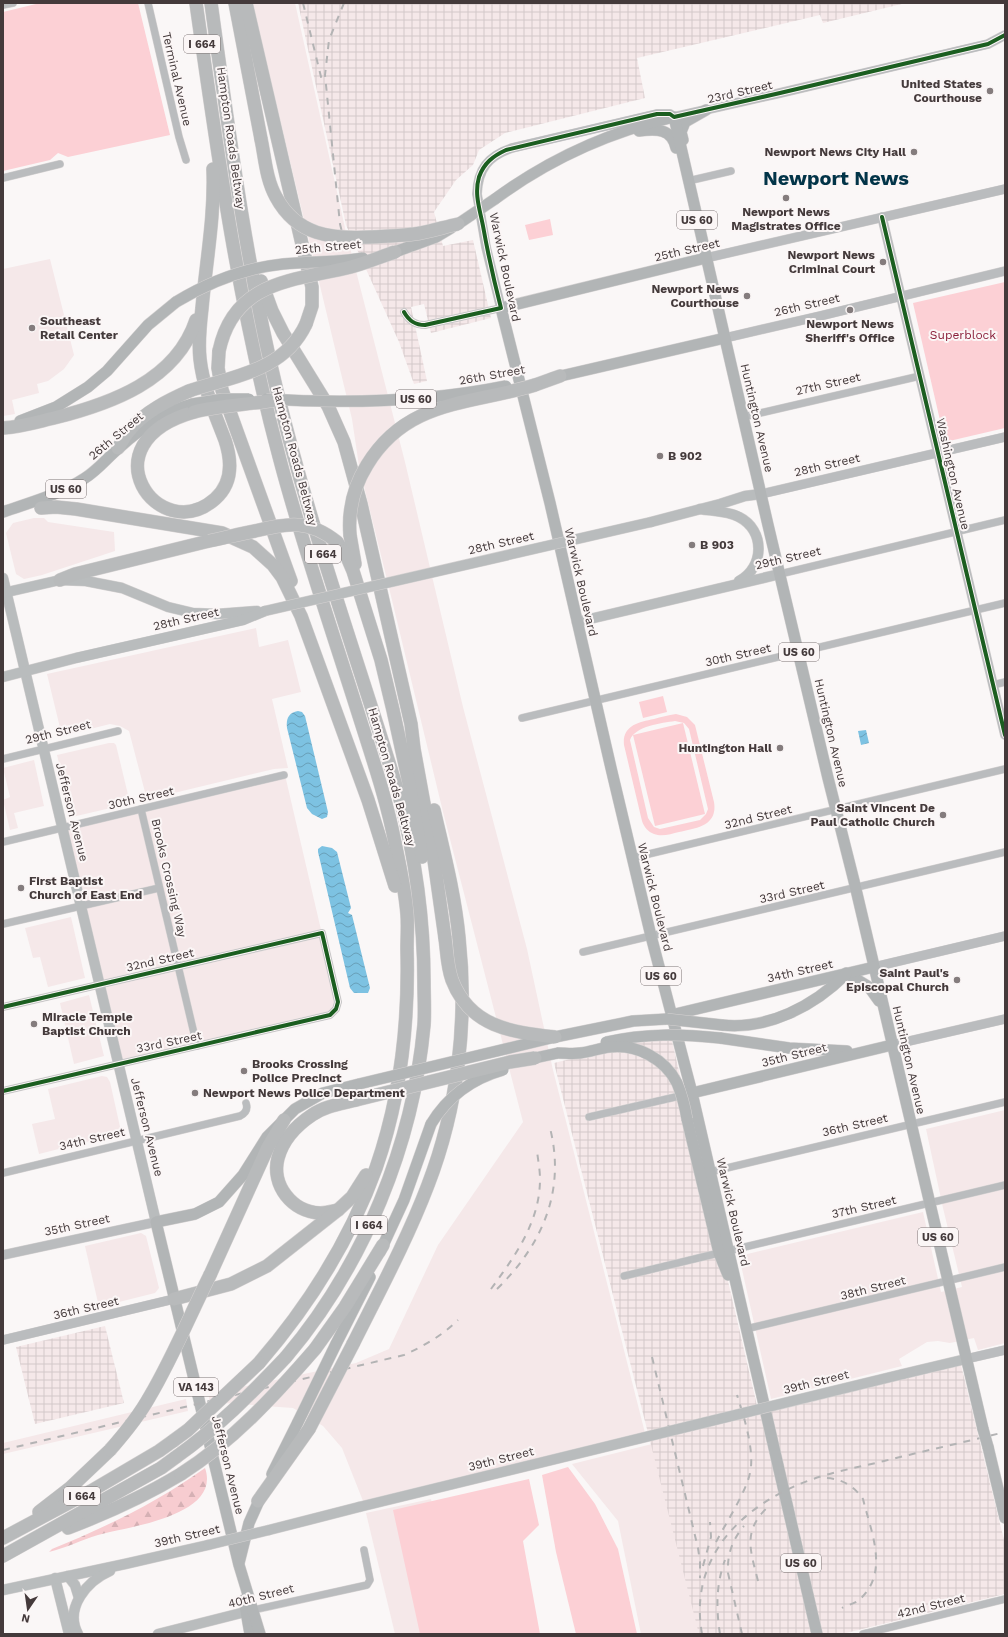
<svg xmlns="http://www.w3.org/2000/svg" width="1008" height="1637" viewBox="0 0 1008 1637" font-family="'Work Sans',sans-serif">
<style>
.built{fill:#f5e8e9}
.industrial{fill:url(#industrial-grid)}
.green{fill:#fcd0d5;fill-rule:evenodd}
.forest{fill:url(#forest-firs)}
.water{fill:url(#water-waves)}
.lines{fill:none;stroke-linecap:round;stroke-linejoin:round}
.minor-casing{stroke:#d5d2d2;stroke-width:8}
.tertiary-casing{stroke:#d5d2d2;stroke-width:10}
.secondary-casing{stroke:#d5d2d2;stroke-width:11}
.primary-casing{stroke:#d5d2d2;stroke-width:12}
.motorway-casing{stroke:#d5d2d2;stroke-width:14}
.minor{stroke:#babcbe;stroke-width:7}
.tertiary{stroke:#babcbe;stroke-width:9}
.secondary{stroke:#b9bcbd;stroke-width:10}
.primary{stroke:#b2b5b6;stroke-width:11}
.motorway{stroke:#b8babb;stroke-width:13}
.rail{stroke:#b3b3b4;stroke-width:2;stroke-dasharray:7 7;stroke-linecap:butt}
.secondary-bridge-casing{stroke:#d5d2d2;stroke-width:11;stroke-linecap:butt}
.primary-bridge-casing{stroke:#d5d2d2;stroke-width:12;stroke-linecap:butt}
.motorway-bridge-casing{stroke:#d5d2d2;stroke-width:14;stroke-linecap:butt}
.secondary-bridge{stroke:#b9bcbd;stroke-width:10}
.primary-bridge{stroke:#b2b5b6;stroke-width:11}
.motorway-bridge{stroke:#b8babb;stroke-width:13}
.cycleway-casing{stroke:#fbf6f6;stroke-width:6}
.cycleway{stroke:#1b5e20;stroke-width:4}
.poi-dot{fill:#847c7d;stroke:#fbf6f6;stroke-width:1.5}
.labels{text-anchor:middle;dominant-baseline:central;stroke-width:4;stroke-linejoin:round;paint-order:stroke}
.shield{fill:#fbf6f6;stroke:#7b7273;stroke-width:1}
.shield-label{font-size:11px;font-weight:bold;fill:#443a3b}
.street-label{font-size:12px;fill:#443a3b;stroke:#fbf6f6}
.poi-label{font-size:12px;font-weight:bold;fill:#443a3b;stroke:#fbf6f6;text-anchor:end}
.park-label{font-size:12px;fill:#8a1e39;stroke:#fbf6f6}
.town-label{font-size:20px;font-weight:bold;fill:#023448;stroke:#fbf6f6}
</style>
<defs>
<pattern id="industrial-grid" width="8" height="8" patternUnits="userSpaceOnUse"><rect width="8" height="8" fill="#f5e8e9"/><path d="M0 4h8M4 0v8" fill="none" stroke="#d3c8c9"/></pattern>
<pattern id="forest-firs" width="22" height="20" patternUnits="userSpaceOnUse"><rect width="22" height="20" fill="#f7ccd0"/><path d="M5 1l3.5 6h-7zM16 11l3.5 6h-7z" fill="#d5b0b4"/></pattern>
<pattern id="water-waves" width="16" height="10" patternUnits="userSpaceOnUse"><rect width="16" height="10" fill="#7dc2e2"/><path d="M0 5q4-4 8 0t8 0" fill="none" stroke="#689fb8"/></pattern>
</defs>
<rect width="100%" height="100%" fill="#faf7f7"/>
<g class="built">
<polygon points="252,3 295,3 345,228 405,462 463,707 527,949 553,1070 645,1433 363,1501 342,1448 323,1426 293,1408 209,1402 209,1394 356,1363 389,1349 438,1245 523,1122 443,812 391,596 359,466 352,419"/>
<polygon points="50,259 74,355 64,369 48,381 37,384 39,393 12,400 15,414 3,416 3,269"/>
<polygon points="34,518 44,518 48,522 114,532 115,551 42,575 24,579 16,574 6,533 13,523"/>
<polygon points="256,628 259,647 288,640 301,692 272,699 288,768 274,769 149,799 146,796 129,731 120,726 110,724 62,736 47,674"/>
<polygon points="109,743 114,743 116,745 124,778 129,799 128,804 72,817 57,755"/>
<polygon points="34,760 44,806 14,813 18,828 10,830 3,800 10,797 3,768"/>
<polygon points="285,775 338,1003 334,1012 118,1063 62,828"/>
<polygon points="71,917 85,978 48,987 40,957 33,958 25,928"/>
<polygon points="89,995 104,1056 74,1064 60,1003"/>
<polygon points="102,1076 107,1077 110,1082 120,1127 118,1134 39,1154 32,1124 55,1119 48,1089"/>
<polygon points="1005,1110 1005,1343 978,1350 974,1338 950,1343 938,1341 927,1342 899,1359 902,1366 771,1399 739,1256 923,1212 941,1292 962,1287 943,1208 926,1129"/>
<polygon points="141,1233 146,1236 159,1288 155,1293 99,1307 85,1246"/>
<polygon points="186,1399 188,1411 3,1454 3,1443"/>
<polygon points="660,1442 702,1634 641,1634 618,1521 572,1464"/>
<polygon points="431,1499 461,1634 395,1634 366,1513"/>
</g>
<g class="industrial">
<polygon points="298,3 906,3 823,23 820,15 637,58 645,98 505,133 479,150 473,165 456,180 434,212 443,246 473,240 491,318 431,333 424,304 411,307 427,381 414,384 399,342 346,225"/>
<polygon points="649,1040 672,1041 759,1414 961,1365 1005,1544 1005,1594 842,1634 699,1634 554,1063"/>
<polygon points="105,1326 124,1403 35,1424 16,1347"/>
</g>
<g class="green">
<polygon points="40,3 138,3 170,135 68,157 58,153 50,160 3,171 3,12"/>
<polygon points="550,219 553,235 529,240 525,225"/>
<polygon points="1005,282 1005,428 945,442 913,303"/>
<polygon points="663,696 667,712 643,718 639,702"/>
<path d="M676 714 687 717 695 725 714 802C718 826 696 828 679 832 671 834 662 837 654 834 648 832 644 827 642 821L624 745C622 726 638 722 654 719 661 717 668 715 676 714ZM675 721 684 723 689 729 708 809 706 814 700 820 660 829 654 827 648 818 630 740C635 726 662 723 675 721Z"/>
<polygon points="683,723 705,814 655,826 633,735"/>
<polygon points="568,1467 595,1504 618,1549 637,1634 576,1634 556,1552 542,1475"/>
<polygon points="529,1479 539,1525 523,1541 540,1634 420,1634 393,1510"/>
</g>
<path class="forest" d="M205 1468C222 1516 126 1527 98 1535 81 1540 66 1548 49 1552L52 1549C106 1527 158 1502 205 1468Z"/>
<g class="water">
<path d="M298 711 302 712 305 716 328 812 327 817 322 819 312 814 307 808 287 728C286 719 288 713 298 711Z"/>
<polygon points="866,730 869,743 861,745 858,731"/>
<polygon points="322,846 332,848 337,852 351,908 348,913 352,915 370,988 368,993 354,993 350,988 318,852 318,849"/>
</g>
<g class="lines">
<defs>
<g id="minor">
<polyline points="148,3 179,137 186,160"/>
<polyline points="3,5 13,3"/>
<polyline points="3,178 60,164"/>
<polyline points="688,181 731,171"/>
<path d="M404 312C409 321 415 325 425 325L501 308"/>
<polyline points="743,417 920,376"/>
<polyline points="780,574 1005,520"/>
<polyline points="993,685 1005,682"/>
<polyline points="522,718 1005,603"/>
<polyline points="3,759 118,731"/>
<polyline points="141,809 197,1046"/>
<polyline points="3,842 284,775"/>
<polyline points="632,858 1005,769"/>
<polyline points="3,924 159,888"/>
<polyline points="583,952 1005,852"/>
<polyline points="3,1007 322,933 338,1002 336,1009 330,1015 3,1091"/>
<polyline points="589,1117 684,1095"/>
<polyline points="710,1172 1005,1102"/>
<path d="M3 1173 240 1116C246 1113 248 1109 246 1103"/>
<polyline points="728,1251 1005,1185"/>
<polyline points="624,1276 719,1253"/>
<polyline points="746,1329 1005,1267"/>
<polyline points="253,1610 367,1585 370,1580 364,1550"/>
<polyline points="863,1634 1005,1599"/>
</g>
<g id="tertiary">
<polyline points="882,217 1005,735"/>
<polyline points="706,258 1005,189"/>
<path d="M501 308 486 247 477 194C478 169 488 156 512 148L657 114H670L674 117 780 93 988 44 1005 35"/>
<polyline points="725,338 820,316 1005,271"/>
<polyline points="761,494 1005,437"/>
<polyline points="874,967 1005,936"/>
<polyline points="892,1045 1005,1019"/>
<polyline points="3,1255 156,1222"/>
<polyline points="3,1340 174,1299"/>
<polyline points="966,1359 1005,1350"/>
</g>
<g id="secondary">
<path d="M700 509C712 511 728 511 739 517 765 530 765 567 739 581"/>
<polyline points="651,522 720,504 745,496 761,494"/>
<polyline points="3,578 156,1222"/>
<polyline points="3,593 60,580 86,581 122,588 168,607 193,613 217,614 257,611"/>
<polyline points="577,622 780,574"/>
<polyline points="3,677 76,658 243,620 265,611"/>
<polyline points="903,1374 966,1359"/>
<polyline points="269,1530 359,1507"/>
<polyline points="68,1576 75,1585 79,1598"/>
<polyline points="55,1578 69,1634"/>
<polyline points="3,1590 125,1564 208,1545"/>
<path d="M78 1634C64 1608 87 1581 110 1571"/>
<polyline points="158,1634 253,1610"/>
</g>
<g id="primary">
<path d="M639 131C656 129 672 128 676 148"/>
<polyline points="683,140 681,132 685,122 706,110"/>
<path d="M495 199C548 160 609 132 674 117L768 525 828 778 854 881 983 1429"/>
<polyline points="395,252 436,237 451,228"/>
<polyline points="706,258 501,308 550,503 611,768 651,936 692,1093 817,1634"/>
<polyline points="552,378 725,338"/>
<polyline points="20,421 56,407 88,387 107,371 148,325 176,302"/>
<path d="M3 512C31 502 59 495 85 478 98 470 107 458 119 448 140 429 165 411 192 404"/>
<polyline points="846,973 869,987 879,1001"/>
<polyline points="671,1015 874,967"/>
<path d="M722 1025C768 1030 814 1006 846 974"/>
<polyline points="555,1037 633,1021 667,1019"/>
<polyline points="720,1038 789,1048 847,1051"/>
<polyline points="535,1058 558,1053"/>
<polyline points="692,1093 892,1045"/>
<polyline points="687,1119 719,1253 728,1275"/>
<polyline points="380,1252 404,1200 431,1124"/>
<polyline points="336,1344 370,1277"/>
<polyline points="988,1447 1005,1518"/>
<polyline points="272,1474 298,1422"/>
<polyline points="239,1563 249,1523 262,1494"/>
<polyline points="244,1600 250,1634"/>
<polyline points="260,1634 239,1565 156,1222 195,1214 219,1202 243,1175 267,1137 295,1109 323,1093 359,1084"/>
</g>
<g id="motorway">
<path d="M196 3C218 158 239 308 280 460 303 547 333 633 360 719 373 760 387 801 395 843 400 866 405 890 407 914 408 925 407 937 407 949 409 1022 400 1099 376 1168 350 1240 309 1305 259 1363"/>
<path d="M211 3C229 133 246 263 277 391 310 528 358 660 399 795 416 859 424 917 424 983 424 997 425 1011 424 1025 413 1145 364 1265 286 1357"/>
<polyline points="235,3 261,139"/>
<polyline points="246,3 312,287 312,306 306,324"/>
<polyline points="261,281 272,311 283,333 328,406 344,442 361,504 411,724 414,749 433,853 445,938"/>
<polyline points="219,351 218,368 222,390 291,581"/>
<polyline points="535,385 560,376"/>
<path d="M194 412C84 443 159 548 215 499 233 483 232 461 225 440 215 414 203 387 200 359 198 342 200 325 202 308 206 262 215 216 213 169"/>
<path d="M3 428C21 427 37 422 54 418 110 404 176 381 196 320"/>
<path d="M118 448C122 442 125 435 130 430 144 412 169 400 189 391"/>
<polyline points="41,508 56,507 76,509 222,533 253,547 273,565 282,577 301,616 368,800 395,886"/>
<polyline points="350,535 355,564"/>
<polyline points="337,542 347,557 353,571 381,660 393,710 409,783 422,857"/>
<polyline points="60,580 75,574 209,541"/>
<path d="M338 1210C333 1211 326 1213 320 1213 292 1212 271 1185 278 1158 283 1140 297 1125 312 1115 325 1106 341 1104 356 1100"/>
<polyline points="210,1275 268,1147 284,1120"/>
<polyline points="174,1299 231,1284 267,1266 338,1210 352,1197 366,1175"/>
<path d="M353 1344C379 1292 407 1240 428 1185 458 1107 468 1021 459 938 455 895 444 853 434 810"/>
<polyline points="315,1349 345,1307 383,1245"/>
<polyline points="258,1501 309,1429"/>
<polyline points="39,1512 70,1488 110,1450"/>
<path d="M68 1528C107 1513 145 1496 181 1474"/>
<polyline points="3,1538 91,1491 159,1451 173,1441"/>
<polyline points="3,1556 161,1468 176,1457"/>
</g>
</defs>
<use href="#minor" class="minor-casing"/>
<use href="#tertiary" class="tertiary-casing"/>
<use href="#secondary" class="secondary-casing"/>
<use href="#primary" class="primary-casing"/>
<use href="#motorway" class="motorway-casing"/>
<use href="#minor" class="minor"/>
<use href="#tertiary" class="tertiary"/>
<use href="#secondary" class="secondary"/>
<use href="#primary" class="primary"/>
<use href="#motorway" class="motorway"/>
<g class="rail">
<polyline points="303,3 322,81"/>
<polyline points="344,3 329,40 325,75 340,224 346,248"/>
<path d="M491 1289C515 1256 540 1222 540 1179 540 1170 538 1160 537 1151"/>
<path d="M497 1289C542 1245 566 1191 550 1128"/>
<polyline points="652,1357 698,1548 700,1562 700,1578"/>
<path d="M3 1450 404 1355C424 1346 443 1335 458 1320"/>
<path d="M827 1478C842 1479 854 1486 863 1499 871 1532 890 1573 859 1600 854 1604 847 1605 842 1608"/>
<path d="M716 1542C726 1523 746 1492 750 1473 755 1451 744 1417 737 1395"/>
<polyline points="703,1566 711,1537 710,1522"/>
<path d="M758 1581C750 1549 742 1530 770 1505"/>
<path d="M702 1634C688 1556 744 1503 813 1479 836 1471 860 1467 884 1461 924 1451 965 1442 1005 1432"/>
<path d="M720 1634C716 1609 716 1584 725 1560"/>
<path d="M742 1634 728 1573C727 1555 732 1540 744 1526"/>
</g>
<defs>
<g id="secondary-bridge">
<polyline points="265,611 651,522"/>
<polyline points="359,1507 903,1374"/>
<polyline points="208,1545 269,1530"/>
</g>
<g id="primary-bridge">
<polyline points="458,224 495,199"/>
<path d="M176 302C209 282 244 268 283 264 310 261 336 263 363 258"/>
<path d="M266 399C346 404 427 402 506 386"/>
<polyline points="192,404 223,399 249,399"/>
<polyline points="667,1019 722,1025"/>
<path d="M606 1042C646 1033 680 1034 720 1038"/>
<path d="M558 1053C565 1053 573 1054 580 1053 590 1052 600 1048 610 1047 637 1044 665 1059 677 1083 682 1095 685 1107 687 1119"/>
<polyline points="359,1084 551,1038"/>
<path d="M431 1124C448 1096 471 1079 503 1070"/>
<polyline points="298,1422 336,1344"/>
<polyline points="983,1429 988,1447"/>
</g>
<g id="motorway-bridge">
<path d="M261 139C265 158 266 179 276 197 297 236 332 239 371 237 385 236 400 236 414 234 429 232 444 227 458 224"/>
<path d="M219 351C234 280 294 281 351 267 366 263 380 257 395 252"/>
<path d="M189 391C234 376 284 371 306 324"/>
<path d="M194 412C221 405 248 405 275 400"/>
<path d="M350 535C348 510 354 486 367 465 407 399 470 405 535 385"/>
<path d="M209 541C224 538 239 534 255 531 287 523 309 519 337 542"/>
<path d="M445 938C447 952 447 966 452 980 470 1027 511 1032 555 1037"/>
<polyline points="356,1100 510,1062 535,1058"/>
<polyline points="309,1429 353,1344"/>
<polyline points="173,1441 188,1430 259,1363"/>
<path d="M110 1450C125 1433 139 1416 150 1396 173 1357 190 1315 210 1275"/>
<path d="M176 1457C217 1428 252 1393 286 1357"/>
<path d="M181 1474C233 1441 275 1395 315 1349"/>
</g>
</defs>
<use href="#secondary-bridge" class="secondary-bridge-casing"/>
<use href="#primary-bridge" class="primary-bridge-casing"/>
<use href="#motorway-bridge" class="motorway-bridge-casing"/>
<use href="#secondary-bridge" class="secondary-bridge"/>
<use href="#primary-bridge" class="primary-bridge"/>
<use href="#motorway-bridge" class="motorway-bridge"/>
<defs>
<g id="cycleway">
<polyline points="882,217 1005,735"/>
<path d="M404 312C409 321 415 325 425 325L501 308C494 281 488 254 483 226 480 210 474 194 479 177 484 163 493 156 506 150L657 114H670L674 117 780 93 988 44 1005 35"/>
<polyline points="3,1007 322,933 338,1002 336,1009 330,1015 3,1091"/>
</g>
</defs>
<use href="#cycleway" class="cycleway-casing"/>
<use href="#cycleway" class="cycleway"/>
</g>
<g class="poi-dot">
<circle cx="990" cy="91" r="4"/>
<circle cx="914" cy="152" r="4"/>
<circle cx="786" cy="198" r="4"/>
<circle cx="883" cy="262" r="4"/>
<circle cx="747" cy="296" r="4"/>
<circle cx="850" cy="310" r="4"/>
<circle cx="32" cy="328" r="4"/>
<circle cx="660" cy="456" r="4"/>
<circle cx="692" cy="545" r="4"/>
<circle cx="780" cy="748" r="4"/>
<circle cx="943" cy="815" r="4"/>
<circle cx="21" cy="888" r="4"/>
<circle cx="957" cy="980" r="4"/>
<circle cx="34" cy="1024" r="4"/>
<circle cx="244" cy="1071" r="4"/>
<circle cx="195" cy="1093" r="4"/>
</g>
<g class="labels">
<g class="shield">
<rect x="184" y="35" width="36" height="18" rx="3"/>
<rect x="677" y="211" width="40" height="18" rx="3"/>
<rect x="396" y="390" width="40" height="18" rx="3"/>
<rect x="46" y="480" width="40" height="18" rx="3"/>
<rect x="305" y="545" width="36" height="18" rx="3"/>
<rect x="779" y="643" width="40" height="18" rx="3"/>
<rect x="641" y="967" width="40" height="18" rx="3"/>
<rect x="351" y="1216" width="36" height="18" rx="3"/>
<rect x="918" y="1228" width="40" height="18" rx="3"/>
<rect x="174" y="1378" width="44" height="18" rx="3"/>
<rect x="64" y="1487" width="36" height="18" rx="3"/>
<rect x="781" y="1554" width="40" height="18" rx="3"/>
</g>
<g class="shield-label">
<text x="202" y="44">I 664</text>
<text x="697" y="220">US 60</text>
<text x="416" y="399">US 60</text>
<text x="66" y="489">US 60</text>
<text x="323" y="554">I 664</text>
<text x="799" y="652">US 60</text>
<text x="661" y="976">US 60</text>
<text x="369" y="1225">I 664</text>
<text x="938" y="1237">US 60</text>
<text x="196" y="1387">VA 143</text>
<text x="82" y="1496">I 664</text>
<text x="801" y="1563">US 60</text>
</g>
<g class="street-label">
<text transform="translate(177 79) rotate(77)">Terminal Avenue</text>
<text transform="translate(740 92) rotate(-13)">23rd Street</text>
<text transform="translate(231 138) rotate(82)">Hampton Roads Beltway</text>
<text transform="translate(328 247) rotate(-5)">25th Street</text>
<text transform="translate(687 250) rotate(-13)">25th Street</text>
<text transform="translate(505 267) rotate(78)">Warwick Boulevard</text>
<text transform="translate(807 305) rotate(-13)">26th Street</text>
<text transform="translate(492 375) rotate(-10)">26th Street</text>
<text transform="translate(828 384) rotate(-13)">27th Street</text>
<text transform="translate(757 418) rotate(77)">Huntington Avenue</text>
<text transform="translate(116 436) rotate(-40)">26th Street</text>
<text transform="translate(295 456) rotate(75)">Hampton Roads Beltway</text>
<text transform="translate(827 465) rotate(-13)">28th Street</text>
<text transform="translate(953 474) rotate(77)">Washington Avenue</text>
<text transform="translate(501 543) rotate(-13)">28th Street</text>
<text transform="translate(788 558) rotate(-13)">29th Street</text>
<text transform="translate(581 582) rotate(77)">Warwick Boulevard</text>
<text transform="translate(186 619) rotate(-13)">28th Street</text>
<text transform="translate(738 655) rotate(-13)">30th Street</text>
<text transform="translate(58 732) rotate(-14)">29th Street</text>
<text transform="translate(831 733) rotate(77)">Huntington Avenue</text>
<text transform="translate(392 777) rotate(74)">Hampton Roads Beltway</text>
<text transform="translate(141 798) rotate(-13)">30th Street</text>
<text transform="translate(72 812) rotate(76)">Jefferson Avenue</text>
<text transform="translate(758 817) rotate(-14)">32nd Street</text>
<text transform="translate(169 878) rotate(77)">Brooks Crossing Way</text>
<text transform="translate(792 892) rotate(-13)">33rd Street</text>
<text transform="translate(655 897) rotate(76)">Warwick Boulevard</text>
<text transform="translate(160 960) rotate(-13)">32nd Street</text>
<text transform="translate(800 971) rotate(-13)">34th Street</text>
<text transform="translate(169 1042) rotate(-12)">33rd Street</text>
<text transform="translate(794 1055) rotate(-14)">35th Street</text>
<text transform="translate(909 1060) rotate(77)">Huntington Avenue</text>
<text transform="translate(855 1125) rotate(-13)">36th Street</text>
<text transform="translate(147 1127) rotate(76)">Jefferson Avenue</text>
<text transform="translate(92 1139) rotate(-13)">34th Street</text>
<text transform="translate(864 1207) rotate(-13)">37th Street</text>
<text transform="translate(733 1212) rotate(77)">Warwick Boulevard</text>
<text transform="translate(77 1225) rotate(-12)">35th Street</text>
<text transform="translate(873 1288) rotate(-14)">38th Street</text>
<text transform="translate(86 1308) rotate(-13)">36th Street</text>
<text transform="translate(816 1382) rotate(-14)">39th Street</text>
<text transform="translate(501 1459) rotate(-14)">39th Street</text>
<text transform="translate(228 1465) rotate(76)">Jefferson Avenue</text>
<text transform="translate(187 1536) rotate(-13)">39th Street</text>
<text transform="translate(261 1596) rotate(-14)">40th Street</text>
<text transform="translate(931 1606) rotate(-14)">42nd Street</text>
</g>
<g class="poi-label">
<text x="982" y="84">United States<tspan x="982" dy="14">Courthouse</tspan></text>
<text x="906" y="152">Newport News City Hall</text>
<text x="786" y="212" text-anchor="middle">Newport News<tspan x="786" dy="14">Magistrates Office</tspan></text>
<text x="875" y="255">Newport News<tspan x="875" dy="14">Criminal Court</tspan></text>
<text x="739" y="289">Newport News<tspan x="739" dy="14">Courthouse</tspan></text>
<text x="40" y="321" text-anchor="start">Southeast<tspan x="40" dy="14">Retail Center</tspan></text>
<text x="850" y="324" text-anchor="middle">Newport News<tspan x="850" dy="14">Sheriff's Office</tspan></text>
<text x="668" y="456" text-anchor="start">B 902</text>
<text x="700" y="545" text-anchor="start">B 903</text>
<text x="772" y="748">Huntington Hall</text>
<text x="935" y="808">Saint Vincent De<tspan x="935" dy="14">Paul Catholic Church</tspan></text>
<text x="29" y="881" text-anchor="start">First Baptist<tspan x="29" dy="14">Church of East End</tspan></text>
<text x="949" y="973">Saint Paul's<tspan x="949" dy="14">Episcopal Church</tspan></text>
<text x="42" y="1017" text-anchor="start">Miracle Temple<tspan x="42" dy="14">Baptist Church</tspan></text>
<text x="252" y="1064" text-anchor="start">Brooks Crossing<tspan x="252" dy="14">Police Precinct</tspan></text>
<text x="203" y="1093" text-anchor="start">Newport News Police Department</text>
</g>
<g class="park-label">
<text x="963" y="335">Superblock</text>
</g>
<g class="town-label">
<text x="836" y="178">Newport News</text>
</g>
</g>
<rect width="1008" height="1637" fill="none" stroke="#443a3b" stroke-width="8"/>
<g transform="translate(28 1609) rotate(193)" stroke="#fbf6f6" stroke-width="3" paint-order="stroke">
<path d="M0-3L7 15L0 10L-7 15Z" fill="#443a3b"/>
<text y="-6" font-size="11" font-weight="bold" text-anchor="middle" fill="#443a3b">N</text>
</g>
</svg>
